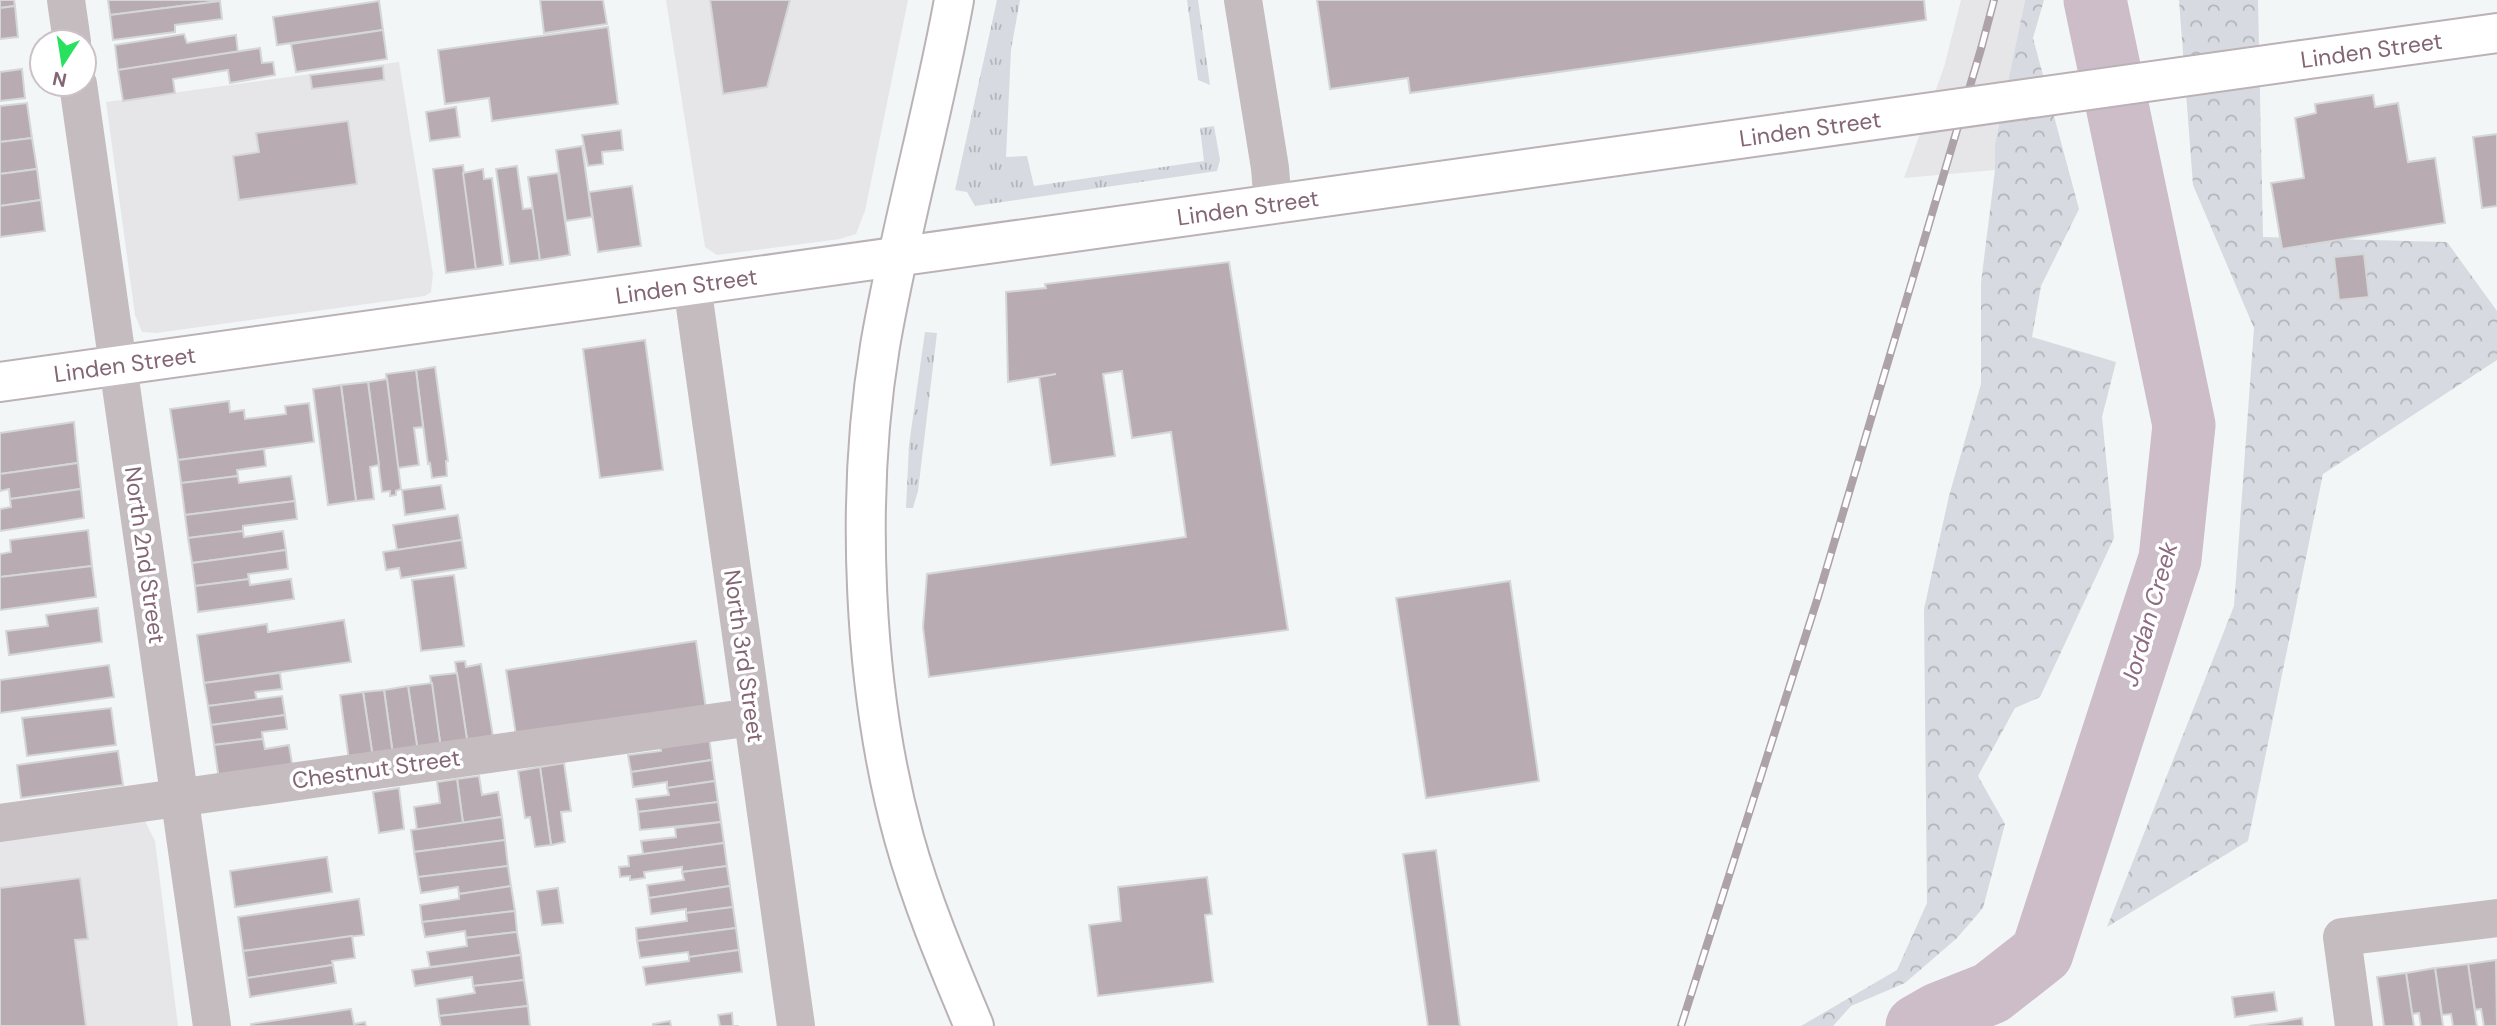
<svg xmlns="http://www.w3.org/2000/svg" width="2497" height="1026" viewBox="0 0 2497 1026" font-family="'DM Sans',sans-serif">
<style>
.built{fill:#e6e6e8}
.grass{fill:url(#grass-tufts)}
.forest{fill:url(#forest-crowns)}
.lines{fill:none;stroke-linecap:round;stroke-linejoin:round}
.river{stroke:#ccbdc8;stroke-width:63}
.building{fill:#b8acb2;stroke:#d5d7d7;stroke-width:2}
.secondary-casing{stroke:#bbb1b6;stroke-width:42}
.primary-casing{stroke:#bab2b6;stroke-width:42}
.street{stroke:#c5bcc0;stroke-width:38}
.secondary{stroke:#fff;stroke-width:38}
.primary{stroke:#fff;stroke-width:38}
.rail-casing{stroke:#ada2a7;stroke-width:8}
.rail{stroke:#fff;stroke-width:5;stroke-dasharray:16;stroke-linecap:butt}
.secondary-bridge-casing{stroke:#bbb1b6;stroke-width:42;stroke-linecap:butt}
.secondary-bridge{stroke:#fff;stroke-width:38}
.labels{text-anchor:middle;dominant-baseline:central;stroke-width:7;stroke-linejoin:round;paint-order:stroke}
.street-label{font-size:23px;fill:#836574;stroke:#fff}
.water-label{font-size:24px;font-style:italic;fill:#8d6b82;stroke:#fff}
</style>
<defs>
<pattern id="grass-tufts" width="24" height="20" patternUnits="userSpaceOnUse" patternTransform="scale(1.75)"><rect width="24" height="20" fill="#d7dae0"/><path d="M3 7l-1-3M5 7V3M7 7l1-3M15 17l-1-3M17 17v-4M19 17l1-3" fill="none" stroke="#b4b4ba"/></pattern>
<pattern id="forest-crowns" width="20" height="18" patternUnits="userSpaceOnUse" patternTransform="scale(1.75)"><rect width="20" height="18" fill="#d7dae0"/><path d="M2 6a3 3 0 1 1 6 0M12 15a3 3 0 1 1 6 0" fill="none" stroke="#b4b4ba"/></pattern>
</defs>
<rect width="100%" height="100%" fill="#f2f6f6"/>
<g class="built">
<polygon points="666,0 908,0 865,211 856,234 840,239 717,255 705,247"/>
<polygon points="1961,0 2025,0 1995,144 1995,170 1904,178 1944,67"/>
<polygon points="399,62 433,274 431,292 425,296 156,333 142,332 135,315 106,102"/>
<polygon points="145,821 155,841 178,1026 0,1026 0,836"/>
</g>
<g class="grass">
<polygon points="997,0 1020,0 1011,50 1006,157 1027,156 1034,186 1204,161 1200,128 1214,126 1220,160 1217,171 975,206 967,192 955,190"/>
<polygon points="1187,0 1198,0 1210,85 1198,80"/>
<polygon points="925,332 937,333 918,491 913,508 906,508 909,445"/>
</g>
<g class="forest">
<polygon points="2025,0 2044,0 2033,38 2079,209 2041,286 2032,337 2116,362 2102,417 2114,538 2040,697 2015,708 1978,776 2005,824 1983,908 1957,938 1905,983 1851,1006 1833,1026 1801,1026 1897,970 1927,903 1924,609 1949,496 1981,384 1981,283 1995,170 1995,144"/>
<polygon points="2179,0 2258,0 2263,237 2447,242 2497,311 2497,360 2323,474 2248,841 2107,927 2234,606 2254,328 2193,185"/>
</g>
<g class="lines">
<polyline class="river" points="1917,1026 1938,1014 1991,993 2042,953 2170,559 2184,425 2095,0"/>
</g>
<g class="building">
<polygon points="0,0 14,0 15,6 0,8"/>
<polygon points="108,0 220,0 220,1 110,15"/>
<polygon points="540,0 603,0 607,24 544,33"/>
<polygon points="710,0 790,0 767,87 723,94"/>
<polygon points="1317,0 1924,0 1926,20 1410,93 1408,78 1330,89"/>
<polygon points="220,1 222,19 175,25 175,32 113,40 110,15"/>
<polygon points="379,1 383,30 277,45 273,17"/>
<polygon points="15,6 18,37 0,39 0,8"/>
<polygon points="608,27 618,104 492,121 489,98 445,104 438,50"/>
<polygon points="383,30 387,59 296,72 291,44"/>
<polygon points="184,34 187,43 236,35 238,52 118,70 115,45"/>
<polygon points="260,48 262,63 273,62 275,75 230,83 228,70 173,79 175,93 123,101 118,70"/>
<polygon points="383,66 384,80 312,89 310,75"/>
<polygon points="22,69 25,98 0,101 0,72"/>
<polygon points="2373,95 2375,107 2398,103 2408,162 2435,158 2445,223 2282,249 2271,183 2304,178 2295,118 2316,113 2315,104"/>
<polygon points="27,103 32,138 0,142 0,106"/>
<polygon points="456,107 460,137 430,141 426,112"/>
<polygon points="348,121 357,184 239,200 233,156 259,152 256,133"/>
<polygon points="621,130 623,150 602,152 603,164 588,166 582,135"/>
<polygon points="2497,134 2497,206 2482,208 2473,137"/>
<polygon points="32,138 37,169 0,174 0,142"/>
<polygon points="582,146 592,217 566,221 556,150"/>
<polygon points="463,165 476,269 446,273 433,169"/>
<polygon points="517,166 523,209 533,208 540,260 510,264 496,169"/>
<polygon points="37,169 41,200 0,206 0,174"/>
<polygon points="483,169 484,179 492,178 503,265 476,269 463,173"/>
<polygon points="558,173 570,255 540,260 528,177"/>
<polygon points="632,186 641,246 598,252 589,192"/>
<polygon points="41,200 45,231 0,237 0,206"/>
<polygon points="2364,254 2369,297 2339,300 2334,257"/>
<polygon points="1229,262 1288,630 929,677 923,627 927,574 1186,537 1171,432 1132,438 1122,371 1103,374 1115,456 1051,465 1039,377 1056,374 1008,382 1006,292 1046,288 1045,284"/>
<polygon points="645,340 663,470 600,478 583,349"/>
<polygon points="435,367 448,461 446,461 447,476 432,478 430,463 428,464 416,370"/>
<polygon points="416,370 423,427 414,428 419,465 398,468 386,374"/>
<polygon points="387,379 401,489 396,491 396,495 390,496 390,491 382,492 368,382"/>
<polygon points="368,382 379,465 370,467 374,499 356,501 341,385"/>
<polygon points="341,385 356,501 328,505 313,389"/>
<polygon points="229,401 230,412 244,410 245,419 286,414 285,406 309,403 314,442 178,460 170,409"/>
<polygon points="74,422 78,463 0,474 0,433"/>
<polygon points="264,449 266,466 237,470 238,476 181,483 178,460"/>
<polygon points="78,463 81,489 10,499 9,489 0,491 0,474"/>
<polygon points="238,476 239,483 291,476 295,501 185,515 181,483"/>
<polygon points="441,485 445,509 405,515 402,490"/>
<polygon points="81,489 84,518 0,531 0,509 11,507 10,499"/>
<polygon points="295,501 297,519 243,526 243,531 188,538 185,515"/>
<polygon points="458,515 462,540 397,550 393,525"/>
<polygon points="88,530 92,566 0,577 0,554 11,552 10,540"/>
<polygon points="243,531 244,537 283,531 286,550 192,563 188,538"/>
<polygon points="462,540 466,568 401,578 399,568 386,570 383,552"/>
<polygon points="286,550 288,569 248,574 249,579 195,586 192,563"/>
<polygon points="92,566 96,597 0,610 0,577"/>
<polygon points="454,575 464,646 421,651 412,580"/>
<polygon points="249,579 250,585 291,579 294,599 198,612 195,586"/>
<polygon points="1510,581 1539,781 1426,798 1396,598"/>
<polygon points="98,608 102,642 9,655 6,631 48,626 46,615"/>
<polygon points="344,620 351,662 204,683 197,635 267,624 268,632"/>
<polygon points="696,641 706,709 516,735 506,670"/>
<polygon points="465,661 466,667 481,664 494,742 468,746 455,662"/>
<polygon points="109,665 114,697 0,713 0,680"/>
<polygon points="280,673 282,689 255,692 257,700 208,706 204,683"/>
<polygon points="457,673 468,746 441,749 430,676"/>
<polygon points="432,683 441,749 418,752 408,686"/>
<polygon points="408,686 418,752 393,755 384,690"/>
<polygon points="384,690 393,755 373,758 363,692"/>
<polygon points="363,692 373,758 349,761 340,695"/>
<polygon points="282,696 285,715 211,725 208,706"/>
<polygon points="111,708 116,745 27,756 22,718"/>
<polygon points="285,715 287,729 262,732 263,739 214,745 211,725"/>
<polygon points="709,736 712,760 631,772 628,755 661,751 660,743"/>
<polygon points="263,739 265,749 289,745 293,769 219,780 214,745"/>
<polygon points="118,751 123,785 21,798 17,765"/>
<polygon points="712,760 715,781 667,788 667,782 633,787 631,772"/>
<polygon points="564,763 571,811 561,812 565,842 551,845 540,767"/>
<polygon points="540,767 551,845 535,847 530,817 525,818 518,771"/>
<polygon points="479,776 482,795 498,792 502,817 463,823 457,779"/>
<polygon points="457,779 463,823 417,830 414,807 440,803 437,782"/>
<polygon points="715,781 718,802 638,812 636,799 669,795 667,788"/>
<polygon points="399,788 404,829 379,833 373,792"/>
<polygon points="718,802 721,822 640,830 638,812"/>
<polygon points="502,817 505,840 414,852 411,830"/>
<polygon points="721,822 724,843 643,854 641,841 676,837 675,828"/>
<polygon points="505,840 508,866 418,877 414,852"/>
<polygon points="724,843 727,866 682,872 682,867 644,872 645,878 630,880 630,876 620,877 619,867 629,866 628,856"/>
<polygon points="1436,850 1460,1026 1428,1026 1403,854"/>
<polygon points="327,857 332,892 235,907 230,871"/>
<polygon points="508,866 511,886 459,894 458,887 421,893 418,877"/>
<polygon points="727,866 730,886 649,898 647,885 684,880 682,872"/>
<polygon points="1207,877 1212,914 1205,915 1213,982 1098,996 1089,925 1121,921 1118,887"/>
<polygon points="80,878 88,939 75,940 86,1026 0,1026 0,888"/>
<polygon points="511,886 515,911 422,922 420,905 459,899 459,894"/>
<polygon points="730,886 733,907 686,913 686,909 651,914 649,898"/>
<polygon points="558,888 563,923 542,925 537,891"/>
<polygon points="359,899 364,935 243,951 238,917"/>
<polygon points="733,907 736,928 637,941 636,928 687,921 686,913"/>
<polygon points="515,911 517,932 466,938 465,931 425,937 422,922"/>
<polygon points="736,928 739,950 689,957 688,952 640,958 637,941"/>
<polygon points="517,932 521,955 430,967 427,952 467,946 466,938"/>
<polygon points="352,936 355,958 332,961 333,965 247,978 243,951"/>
<polygon points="739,950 742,972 646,985 643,967 689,961 689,957"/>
<polygon points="521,955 524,980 473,986 472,977 415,986 412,970"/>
<polygon points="2496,960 2497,1026 2484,1026 2481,1009 2475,1010 2468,964"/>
<polygon points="2468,964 2477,1026 2453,1026 2451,1014 2442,1015 2435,968"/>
<polygon points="333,965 336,983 250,997 247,978"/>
<polygon points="2435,968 2443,1026 2421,1026 2419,1013 2412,1014 2406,973"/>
<polygon points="2406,973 2414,1026 2384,1026 2377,977"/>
<polygon points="524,980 528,1006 439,1016 437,999 475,993 473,986"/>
<polygon points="2274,992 2277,1011 2235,1017 2232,997"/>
<polygon points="528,1006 530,1026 441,1026 439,1016"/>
<polygon points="351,1009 354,1024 365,1022 366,1026 251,1026 251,1024"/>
<polygon points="732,1013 733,1026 739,1026 720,1026 718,1015"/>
<polygon points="2302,1018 2303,1026 2249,1026 2279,1022"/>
<polygon points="670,1021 671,1026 653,1026 653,1024"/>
</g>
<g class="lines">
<defs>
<g id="secondary">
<path id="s1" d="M2302 60 2497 33"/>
<path id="s2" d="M0 382 1790 132"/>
</g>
<path id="primary" d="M954 0C933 116 900 229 880 346 855 498 863 689 904 838 922 903 948 964 974 1026"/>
</defs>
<use href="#secondary" class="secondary-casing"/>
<use href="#primary" class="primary-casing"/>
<g class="street">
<polyline points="66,0 72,42"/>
<polyline points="1243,0 1270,168 1273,205"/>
<polyline points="78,84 212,1026"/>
<polyline points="692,285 796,1026"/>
<polyline points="0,823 752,717"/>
<polyline points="2354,1026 2342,937 2497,918"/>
</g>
<use href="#secondary" class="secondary"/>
<use href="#primary" class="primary"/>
<defs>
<polyline id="rail" points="1681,1026 1818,597 1981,49 1994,0"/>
</defs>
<use href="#rail" class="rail-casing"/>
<use href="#rail" class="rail"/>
<defs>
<polyline id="secondary-bridge" points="1790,132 2302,60"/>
</defs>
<use href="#secondary-bridge" class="secondary-bridge-casing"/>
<use href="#secondary-bridge" class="secondary-bridge"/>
</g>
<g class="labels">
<g class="street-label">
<text stroke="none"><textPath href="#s1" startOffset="70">Linden Street</textPath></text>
<text transform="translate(1810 129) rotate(-8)">Linden Street</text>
<text stroke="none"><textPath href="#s2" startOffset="1260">Linden Street</textPath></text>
<text stroke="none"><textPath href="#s2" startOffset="693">Linden Street</textPath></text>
<text stroke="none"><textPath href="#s2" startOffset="126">Linden Street</textPath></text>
<text transform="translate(145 555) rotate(82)">North 2nd Street</text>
<text transform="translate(744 656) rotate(82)">North 3rd Street</text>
<text transform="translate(376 769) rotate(-8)">Chestnut Street</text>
</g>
<g class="water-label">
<text transform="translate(2149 614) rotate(-74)">Jordan Creek</text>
</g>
</g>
<g transform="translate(63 63) rotate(192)"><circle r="33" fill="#ffffff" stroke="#cdc1c7" stroke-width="2"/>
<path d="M0-5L12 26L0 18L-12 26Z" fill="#28e15f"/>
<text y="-10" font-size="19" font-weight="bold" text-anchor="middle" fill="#836574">N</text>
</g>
</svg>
